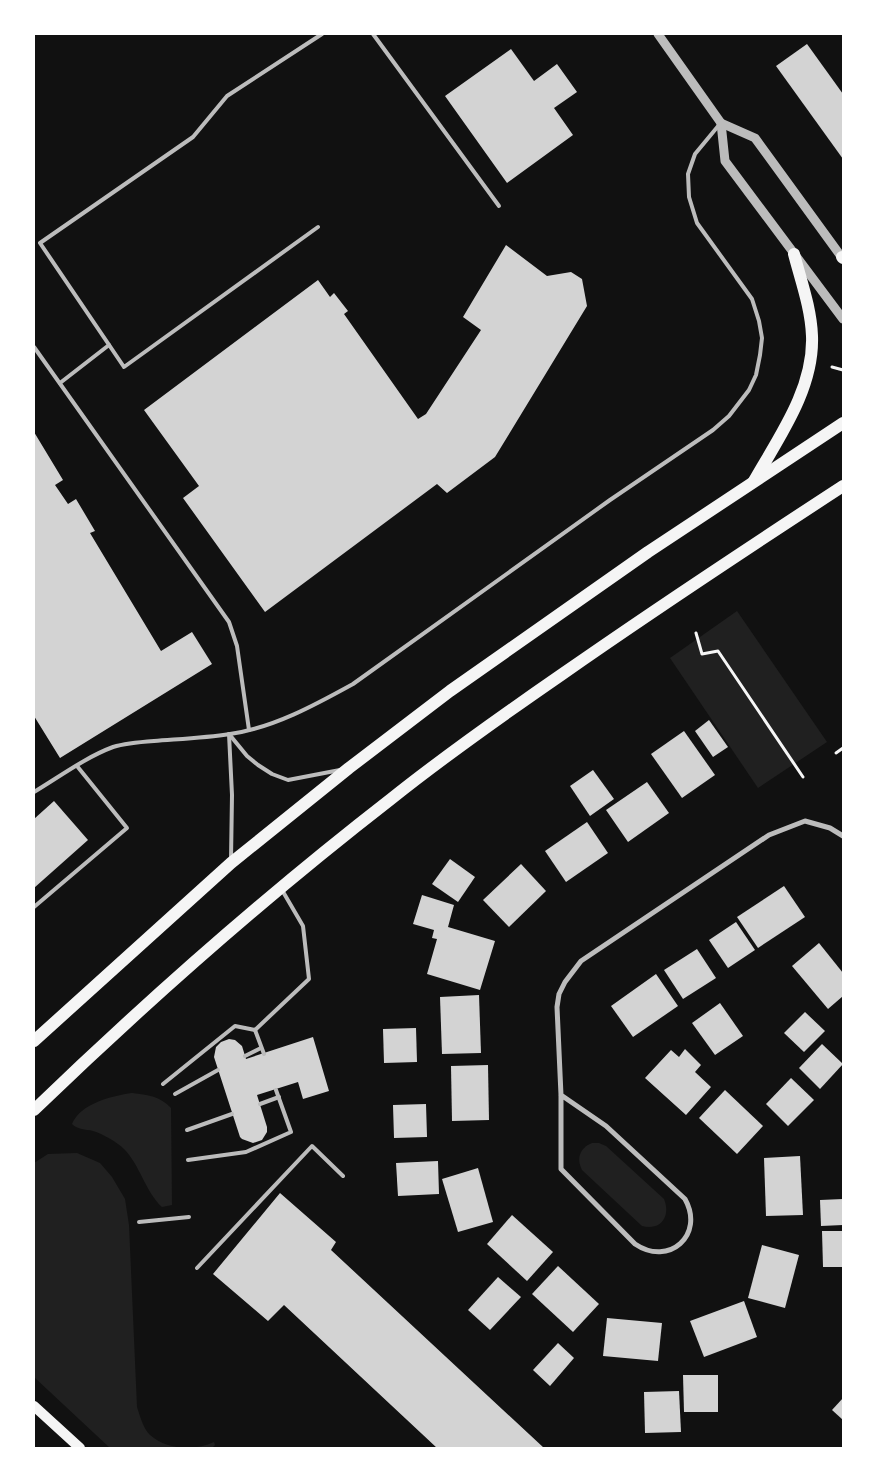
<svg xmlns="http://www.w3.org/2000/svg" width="877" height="1482" viewBox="0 0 877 1482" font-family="'IBM Plex Sans',sans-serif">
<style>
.green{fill:#202020}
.building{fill:#d3d3d3}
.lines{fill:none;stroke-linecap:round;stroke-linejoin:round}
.path{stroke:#f5f5f5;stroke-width:3}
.service{stroke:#bcbcbc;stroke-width:4}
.minor{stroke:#bcbcbc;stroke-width:5}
.tertiary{stroke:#bcbcbc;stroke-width:9}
.secondary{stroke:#f5f5f5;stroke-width:10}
.primary{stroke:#f5f5f5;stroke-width:12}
</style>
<rect width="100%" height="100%" fill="#111"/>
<g class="green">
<polygon points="737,611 827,742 758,788 670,658"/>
<path d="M132 1093C148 1095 160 1096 171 1108L172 1205 162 1207C145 1191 140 1165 124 1149 117 1142 103 1134 93 1131 85 1129 78 1130 72 1124 81 1103 112 1096 132 1093Z"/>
<path d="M592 1143H599L606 1146 664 1199C671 1216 661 1231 642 1226L582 1170C576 1158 580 1148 592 1143Z"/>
<path d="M77 1153 100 1163 112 1177 125 1199 129 1225 137 1407C140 1416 143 1428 150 1435 167 1450 195 1451 214 1442L215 1445 212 1448H110L34 1377V1163L48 1154Z"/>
</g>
<g class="building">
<polygon points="807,44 843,94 843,159 776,66"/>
<polygon points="511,49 534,81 557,64 577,92 554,108 573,135 507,183 445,96"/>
<polygon points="506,245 547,276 571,272 582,279 587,306 495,457 447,493 437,484 265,612 183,498 199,486 144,410 318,280 330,297 334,293 348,311 344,314 418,419 426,414 481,330 463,317"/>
<polygon points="34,432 63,480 55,485 68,504 76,499 95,531 90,533 161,651 192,632 212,664 60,758 34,716"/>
<polygon points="709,720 728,747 713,757 695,731"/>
<polygon points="684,731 715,775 682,798 651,754"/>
<polygon points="593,770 614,799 590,816 570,786"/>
<polygon points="647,782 669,813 628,842 606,810"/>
<polygon points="54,801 88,840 34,888 34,819"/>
<polygon points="587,822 608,853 566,882 545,851"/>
<polygon points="450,859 475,877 458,902 432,884"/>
<polygon points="521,864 546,891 509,927 483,900"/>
<polygon points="784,886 805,917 758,948 737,917"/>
<polygon points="422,895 454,905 448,927 495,941 480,990 427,974 437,939 432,938 434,930 413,924"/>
<polygon points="736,922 755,950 728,968 709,940"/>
<polygon points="819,943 843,973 843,996 828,1009 792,966"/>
<polygon points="697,949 716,978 683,999 664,970"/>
<polygon points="656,974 678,1006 633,1037 611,1006"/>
<polygon points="479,995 481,1053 442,1054 440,997"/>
<polygon points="720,1003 743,1036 715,1055 692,1023"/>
<polygon points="805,1012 825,1031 804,1052 784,1033"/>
<polygon points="416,1028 417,1062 384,1063 383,1029"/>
<polygon points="313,1037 329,1091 303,1099 298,1082 257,1095 267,1127 267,1132 262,1140 253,1143 242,1139 240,1137 214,1057 216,1047 221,1042 229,1039 235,1040 242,1046 246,1059"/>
<polygon points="822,1044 843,1064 820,1089 799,1068"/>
<polygon points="685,1049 701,1065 695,1072 711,1087 686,1115 645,1078 671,1050 679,1057"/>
<polygon points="488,1065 489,1120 452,1121 451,1066"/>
<polygon points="791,1078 814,1100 788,1126 766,1104"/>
<polygon points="725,1090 763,1126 737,1154 699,1118"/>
<polygon points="426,1104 427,1137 394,1138 393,1105"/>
<polygon points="800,1156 803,1215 766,1216 764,1158"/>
<polygon points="438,1161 439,1194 398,1196 396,1163"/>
<polygon points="478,1168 493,1222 458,1232 442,1179"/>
<polygon points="280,1193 336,1242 331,1250 544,1448 437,1448 284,1305 268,1321 213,1274"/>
<polygon points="843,1199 843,1225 821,1226 820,1200"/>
<polygon points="512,1215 553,1252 527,1281 487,1244"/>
<polygon points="822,1231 843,1231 843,1267 823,1267"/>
<polygon points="762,1245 799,1255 785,1308 748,1298"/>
<polygon points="558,1266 599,1304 573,1332 532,1294"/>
<polygon points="498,1277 521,1297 490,1330 468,1310"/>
<polygon points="744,1301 757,1337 704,1357 690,1321"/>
<polygon points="607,1318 662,1323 658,1361 603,1356"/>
<polygon points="558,1343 574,1358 550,1386 533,1370"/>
<polygon points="683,1375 718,1375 718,1412 684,1412"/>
<polygon points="679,1391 681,1432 645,1433 644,1392"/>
<polygon points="843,1398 843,1420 832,1410"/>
</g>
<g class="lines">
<g class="path">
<polyline points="832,367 843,370"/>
<polyline points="696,633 702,654 718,651 803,777"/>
<polyline points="836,753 843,748"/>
</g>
<g class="service">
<polyline points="373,34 499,206"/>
<polyline points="318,227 124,367 40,243 193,137 227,96 322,34"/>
<polyline points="34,347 229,622 237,646 249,730"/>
<polyline points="60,383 109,345"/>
<polyline points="229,734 247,756 258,765 272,774 288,780 340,770"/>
<polyline points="229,734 232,795 231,859"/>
<path d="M34 792C59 777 86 757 113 747 126 743 140 742 154 741 179 739 205 738 230 734 273 728 315 705 353 684L610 500 713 430 729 416 749 390 756 375 760 355 762 338 759 321 752 299 697 223 689 197 688 174 695 154 719 125"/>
<polyline points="34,907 127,828 77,766"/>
<polyline points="255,1030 264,1054"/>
<polyline points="245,1056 261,1048"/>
<polyline points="163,1084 235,1026 255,1030 309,979 303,926 282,890"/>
<polyline points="175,1094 218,1070"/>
<polyline points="260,1104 279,1097"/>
<polyline points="187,1130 232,1114"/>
<polyline points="188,1160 246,1152 291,1132 276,1090"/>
<polyline points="139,1222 189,1217"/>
<polyline points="197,1268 312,1146 343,1176"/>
</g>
<path class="minor" d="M561 1095 606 1126 685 1199C705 1235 669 1267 635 1244L561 1169V1095L557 1007 559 994 565 982 581 961 769 835 805 821 830 828 843 836"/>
<g class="tertiary">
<polyline points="658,34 721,123 725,161 843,319"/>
<polyline points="721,123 755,138 843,259"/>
</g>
<polyline class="secondary" points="34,1406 80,1448"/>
<g class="primary">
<polyline points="842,257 843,258"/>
<path d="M754 481C779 437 814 389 812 336 811 308 801 281 794 254"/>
<polyline points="34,1041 231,863 349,768 450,691 648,552 843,423"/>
<path d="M34 1110C148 1000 266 896 391 799 446 755 503 715 561 675 654 610 748 548 843 486"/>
</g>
</g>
<rect width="877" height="1482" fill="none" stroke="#ffffff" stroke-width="70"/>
</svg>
